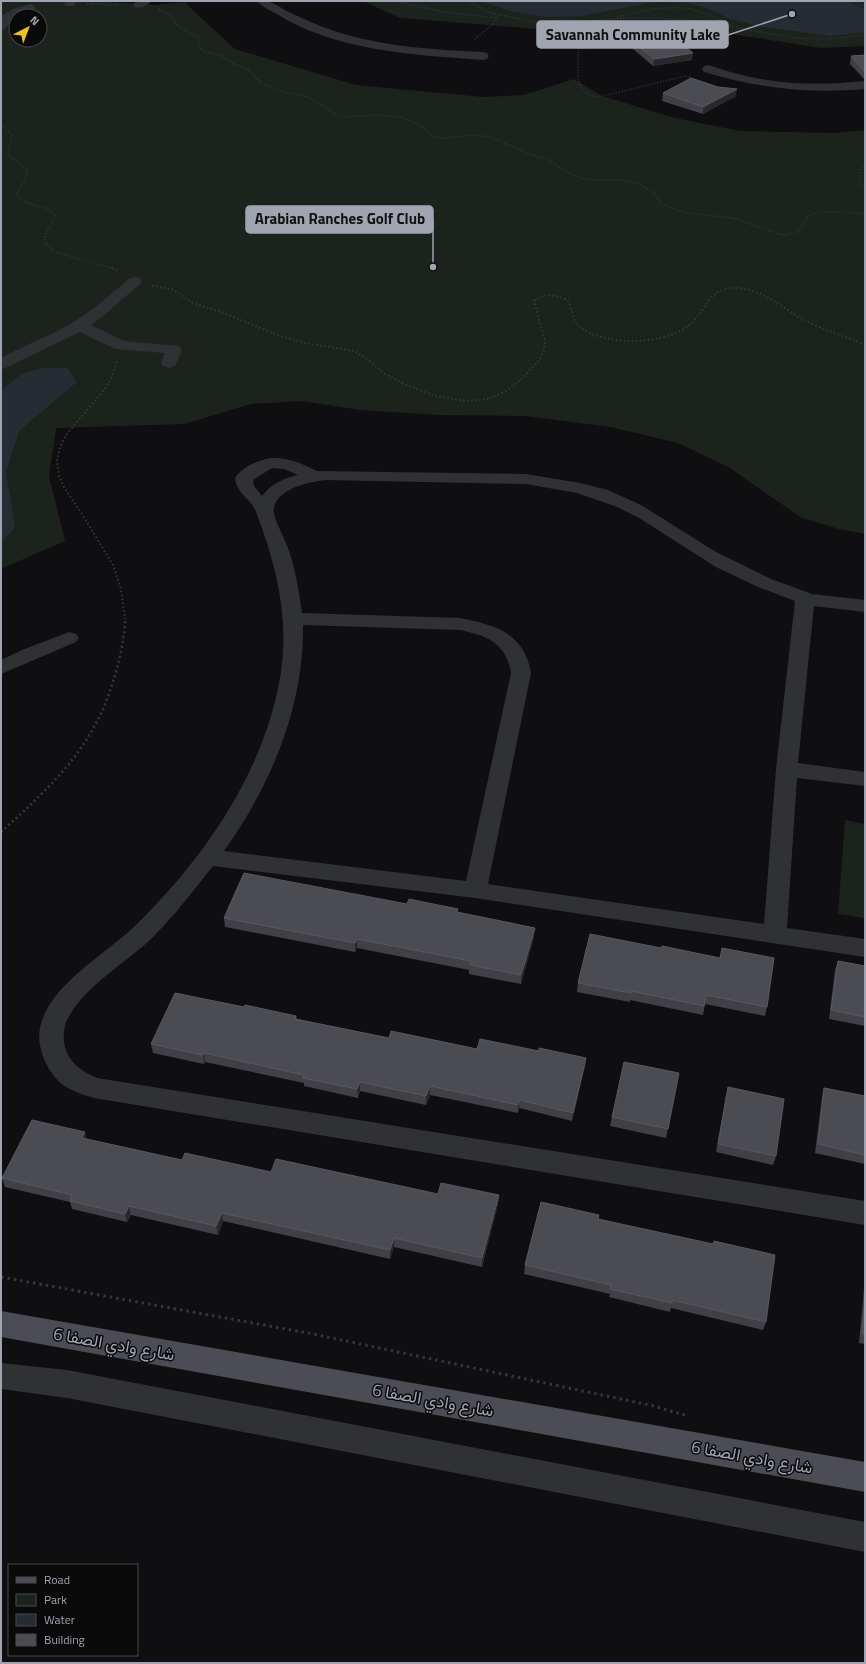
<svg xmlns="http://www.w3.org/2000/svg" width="866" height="1664" viewBox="0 0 866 1664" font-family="'Titillium Web',Vazirmatn,sans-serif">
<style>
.green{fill:#1c231d;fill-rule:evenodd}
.water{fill:#262c34}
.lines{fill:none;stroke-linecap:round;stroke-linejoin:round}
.path-far3{stroke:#36373c;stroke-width:1.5;stroke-dasharray:1 2;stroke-linecap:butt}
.path-far2{stroke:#36373c;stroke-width:2;stroke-dasharray:1.5 2.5;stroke-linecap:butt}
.path-far1{stroke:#36373c;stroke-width:2.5;stroke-dasharray:2 3;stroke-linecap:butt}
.path{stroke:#36373c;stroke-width:3;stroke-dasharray:2.5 4;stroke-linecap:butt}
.minor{fill:#303135;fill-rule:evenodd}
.major{fill:#4c4d54;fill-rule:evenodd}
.wall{fill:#404046}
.shaded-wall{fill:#28282c}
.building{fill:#4b4b52;stroke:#585960}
.labels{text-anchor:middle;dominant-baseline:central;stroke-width:3;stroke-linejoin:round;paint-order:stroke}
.near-street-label{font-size:17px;fill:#a0a4b1;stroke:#0a0a0b}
.leader{fill:none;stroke:#a0a4b1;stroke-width:1.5}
.callout-dot{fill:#a0a4b1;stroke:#0a0a0b;stroke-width:1.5}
.callout{fill:#a0a4b1;stroke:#a0a4b1;stroke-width:1.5}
.callout-label{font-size:15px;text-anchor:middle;font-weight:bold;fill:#111}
</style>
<rect width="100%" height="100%" fill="#0f0f11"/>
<g class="green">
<path d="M1 1H92L156 5 184 2 235 49 356 85 483 97 524 95 574 79 602 96 675 118 740 131 834 133 865 130V534L839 529 802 518 728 467 678 443 611 427 525 416 438 415 360 410 302 401 251 404 184 424 56 428 49 477 65 541 1 569ZM16 16H40V40H16Z"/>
<polygon points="363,1 865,1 865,46 821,48 693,28 605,46 581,49 538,29 400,18"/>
<polygon points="845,820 865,824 865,918 838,914"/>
</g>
<g class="water">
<polygon points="480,1 660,1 580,16 547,17 513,12"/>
<polygon points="668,1 847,1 865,9 865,32 831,36 758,26 730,19 707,8 686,3"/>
<polygon points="43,368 67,368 77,382 19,431 6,472 15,528 1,542 1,390 23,373"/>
</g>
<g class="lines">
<g class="path-far3">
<polyline points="395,1 444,12 497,18"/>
<polyline points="468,1 492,13 535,22 576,23 621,18 658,18 698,21 796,38 826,39 865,35"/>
<polyline points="850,1 865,6"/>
<polyline points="87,4 120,5"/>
<polyline points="159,9 169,14 178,26 197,37 200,48 203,51 222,56 231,63 247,69 261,83 278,90 310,98 337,115 344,117 377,115 401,117 419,124 431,135 443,138 475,135 491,137 527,153 546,159 574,176 591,180 624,180 640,184 654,193 662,204 673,209 688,213 733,218 779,234 787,235 799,231 807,217 820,212 865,213"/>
<path d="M617 17C642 11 668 4 694 10 707 13 720 20 732 25"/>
<path d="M539 22C548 27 575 39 578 48 579 52 578 57 578 61 577 78 578 95 598 97L686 76 692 78"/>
<polyline points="475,39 493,24 497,17"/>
<path d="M1 107V125C19 138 9 137 8 155L23 166 27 171C27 181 18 186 17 195 26 208 45 203 55 215 53 224 44 232 45 242L55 252 114 269"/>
<path d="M865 164C858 173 858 181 865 190"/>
</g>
<g class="path-far2">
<polyline points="112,268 118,271"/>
<path d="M152 286 172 289 193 303 224 313 280 336 305 343 354 351 366 358 385 374 406 385 436 396 466 401 489 399 506 391 525 376 540 359 544 350 545 341 534 301C543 292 558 295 568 301 573 308 572 320 579 326 603 347 664 345 688 326 708 311 707 286 738 288 764 290 782 308 803 319 823 330 845 336 865 345"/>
<polyline points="117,362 112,377 104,390 66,435 60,447 57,461 59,476 65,489 82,514 113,565 121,589 125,619"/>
</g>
<path class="path-far1" d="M1 832C35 801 73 767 95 725 105 708 111 688 117 669 121 652 125 635 125 618"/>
<polyline class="path" points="1,1277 313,1334 654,1406 688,1416"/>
<g class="minor">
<polygon points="65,1 77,1 74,6 66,6 64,4"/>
<path d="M137 1H151C147 6 141 9 135 7L133 5Z"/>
<path d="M257 1C277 1 277 7 293 14 310 22 327 29 344 34 389 47 437 50 483 52L487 53 489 56 487 59 483 60C414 55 335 51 275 13 269 10 261 6 257 1Z"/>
<path d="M30 4 34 5 36 7 34 9C19 14 14 16 5 29L1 31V16L13 9Z"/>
<path d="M708 65C721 69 733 73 746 76 786 85 825 85 865 81V89C809 94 757 88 704 72L702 69 704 66Z"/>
<path d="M135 277 140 278 142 281 140 284 103 316 91 325 124 341 179 346 182 351 175 366 169 368 163 366 161 363 165 353 115 349 80 332 1 370V358C22 346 46 338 67 326 90 313 110 295 130 278Z"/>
<path d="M270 458C287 457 302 463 317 471L526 474 580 483 608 490 641 505 716 552 771 579 812 594 865 600V612L814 606 798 763 865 772V786L797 778 787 928 865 939V957L475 898 213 866C194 890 174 916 152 938 126 963 86 985 68 1018 63 1027 63 1038 65 1047 69 1063 83 1072 97 1078L865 1201V1225L94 1098C84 1095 72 1091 63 1085 48 1073 36 1048 40 1028 48 985 108 953 137 924 206 856 266 769 281 672 289 616 276 564 256 512 251 498 237 495 235 478 243 466 257 461 270 458ZM272 468 284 469 298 475C284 478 271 484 262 496L254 486 253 480ZM325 480 526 484 577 493 617 507 639 518 716 567 758 587 795 601 776 769 764 924 488 884 531 673C524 633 496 625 460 618L302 613C299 592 296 571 289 551 285 538 277 526 274 514 270 490 309 482 325 480ZM303 625 460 630C488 636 506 643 511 673L466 881 224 851C271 785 304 707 303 625Z"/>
<polygon points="69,632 76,634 79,638 76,642 1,674 1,660 22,650"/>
<polygon points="1,1363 67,1370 865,1522 865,1552 67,1398 1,1389"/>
</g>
<polygon class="major" points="1,1311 865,1462 865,1492 1,1337"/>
</g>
<g class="wall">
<polygon points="632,41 692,60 653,66 632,48"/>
<polygon points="865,55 865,80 850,64 851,56"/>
<polygon points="663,93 736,96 703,114 662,101"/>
<polygon points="407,904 458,912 534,937 521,984 469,974 469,970 357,948 355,952 225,927 224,918"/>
<polygon points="590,934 767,1007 765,1016 705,1004 703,1015 630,1000 630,1002 577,992 578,983"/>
<polygon points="838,961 865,966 865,1026 829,1019 835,970"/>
<polygon points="244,1007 296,1016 297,1019 389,1038 477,1049 585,1066 572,1121 519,1108 518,1113 430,1095 426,1105 360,1091 358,1098 304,1086 304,1083 205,1062 204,1064 153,1053 151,1044"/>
<polygon points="679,1073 666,1138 610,1126 612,1117"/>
<polygon points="824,1088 865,1096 865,1164 815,1153 822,1097"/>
<polygon points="726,1096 776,1156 773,1165 716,1152"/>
<polygon points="87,1139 182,1160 438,1194 499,1195 498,1204 482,1267 394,1247 390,1259 223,1221 218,1235 131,1215 127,1222 72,1209 70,1202 5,1187 2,1178"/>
<polygon points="599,1219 766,1322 763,1330 671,1308 670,1312 609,1297 610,1294 524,1274 525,1265"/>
<polygon points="865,1277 865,1344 859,1343"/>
</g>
<g class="shaded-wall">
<polygon points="693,53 692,60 653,66 654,59"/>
<polygon points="737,89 736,96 703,114 703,107"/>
<polygon points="535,928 534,937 521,984 521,975"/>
<polygon points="357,939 357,948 355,952 355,943"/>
<polygon points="204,1053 205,1062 204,1064 203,1055"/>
<polygon points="586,1058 585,1066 572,1121 573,1113"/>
<polygon points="360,1082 360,1091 358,1098 357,1089"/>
<polygon points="430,1086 430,1095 426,1105 426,1096"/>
<polygon points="520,1100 519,1108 518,1113 518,1105"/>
<polygon points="85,1132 87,1141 82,1138"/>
<polygon points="499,1195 498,1204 482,1267 482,1258"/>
<polygon points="129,1206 131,1215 127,1222 125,1214"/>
<polygon points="222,1213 223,1221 218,1235 216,1226"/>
<polygon points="394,1238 394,1247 390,1259 390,1250"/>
</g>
<g class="building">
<polygon points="671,35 693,53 654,59 632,41"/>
<polygon points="865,55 865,72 851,56"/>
<polygon points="691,78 718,87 737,89 703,107 663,93"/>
<polygon points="244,873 407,904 409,899 458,909 457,912 535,928 521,975 470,965 471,961 357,939 355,943 224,918"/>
<polygon points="590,934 661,948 662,946 720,958 722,948 774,958 767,1007 706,995 704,1006 631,991 631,993 578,983"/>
<polygon points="838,961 865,966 865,1017 831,1010"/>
<polygon points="175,993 244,1007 245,1005 296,1016 295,1019 389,1038 391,1031 477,1049 480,1039 539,1051 539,1048 586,1058 573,1113 520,1100 518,1105 430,1086 426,1096 360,1082 357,1089 303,1078 304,1075 204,1053 203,1055 151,1044"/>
<polygon points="624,1062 679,1073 668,1129 612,1117"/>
<polygon points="728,1087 784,1099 776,1156 718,1144"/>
<polygon points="824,1088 865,1096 865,1155 818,1144"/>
<polygon points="32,1120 85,1132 82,1138 182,1160 185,1153 271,1172 276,1159 438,1194 441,1183 499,1195 482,1258 394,1238 390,1250 222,1213 216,1226 129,1206 125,1214 70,1201 72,1195 2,1178"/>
<polygon points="541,1202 599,1215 598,1219 713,1244 714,1241 775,1255 766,1322 672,1300 672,1303 610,1289 611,1285 525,1265"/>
<polygon points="865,1302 865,1335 862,1334"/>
</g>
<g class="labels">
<g class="near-street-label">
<text transform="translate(114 1344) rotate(10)">شارع وادي الصفا 6</text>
<text transform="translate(433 1400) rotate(10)">شارع وادي الصفا 6</text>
<text transform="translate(752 1457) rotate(10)">شارع وادي الصفا 6</text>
</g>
</g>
<path class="leader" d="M792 14L728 35M433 267L433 219"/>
<g class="callout-dot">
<circle cx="792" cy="14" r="4"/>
<circle cx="433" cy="267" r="4"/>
</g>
<g class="callout">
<rect x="537" y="21" width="191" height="27" rx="4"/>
<rect x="246" y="206" width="187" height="27" rx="4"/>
</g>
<g class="callout-label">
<text x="633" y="40">Savannah Community Lake</text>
<text x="340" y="224">Arabian Ranches Golf Club</text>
</g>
<rect width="866" height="1664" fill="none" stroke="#a0a4b1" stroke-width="4"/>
<rect x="8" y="1564" width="130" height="92" fill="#0a0a0b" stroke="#46484d"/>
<rect x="16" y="1577" width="20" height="6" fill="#4c4d54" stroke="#46484d"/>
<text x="44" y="1584" font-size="12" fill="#a0a4b1">Road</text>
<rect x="16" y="1594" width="20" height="12" fill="#1c231d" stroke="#46484d"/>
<text x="44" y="1604" font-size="12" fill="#a0a4b1">Park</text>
<rect x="16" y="1614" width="20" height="12" fill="#262c34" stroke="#46484d"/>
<text x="44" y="1624" font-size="12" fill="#a0a4b1">Water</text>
<rect x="16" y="1634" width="20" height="12" fill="#4b4b52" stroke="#46484d"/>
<text x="44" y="1644" font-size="12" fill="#a0a4b1">Building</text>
<g transform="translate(28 28) rotate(42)"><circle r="19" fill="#0a0a0b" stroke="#46484d"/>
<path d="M0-3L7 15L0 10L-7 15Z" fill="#f0c028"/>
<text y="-6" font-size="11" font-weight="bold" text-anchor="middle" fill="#a0a4b1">N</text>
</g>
</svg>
